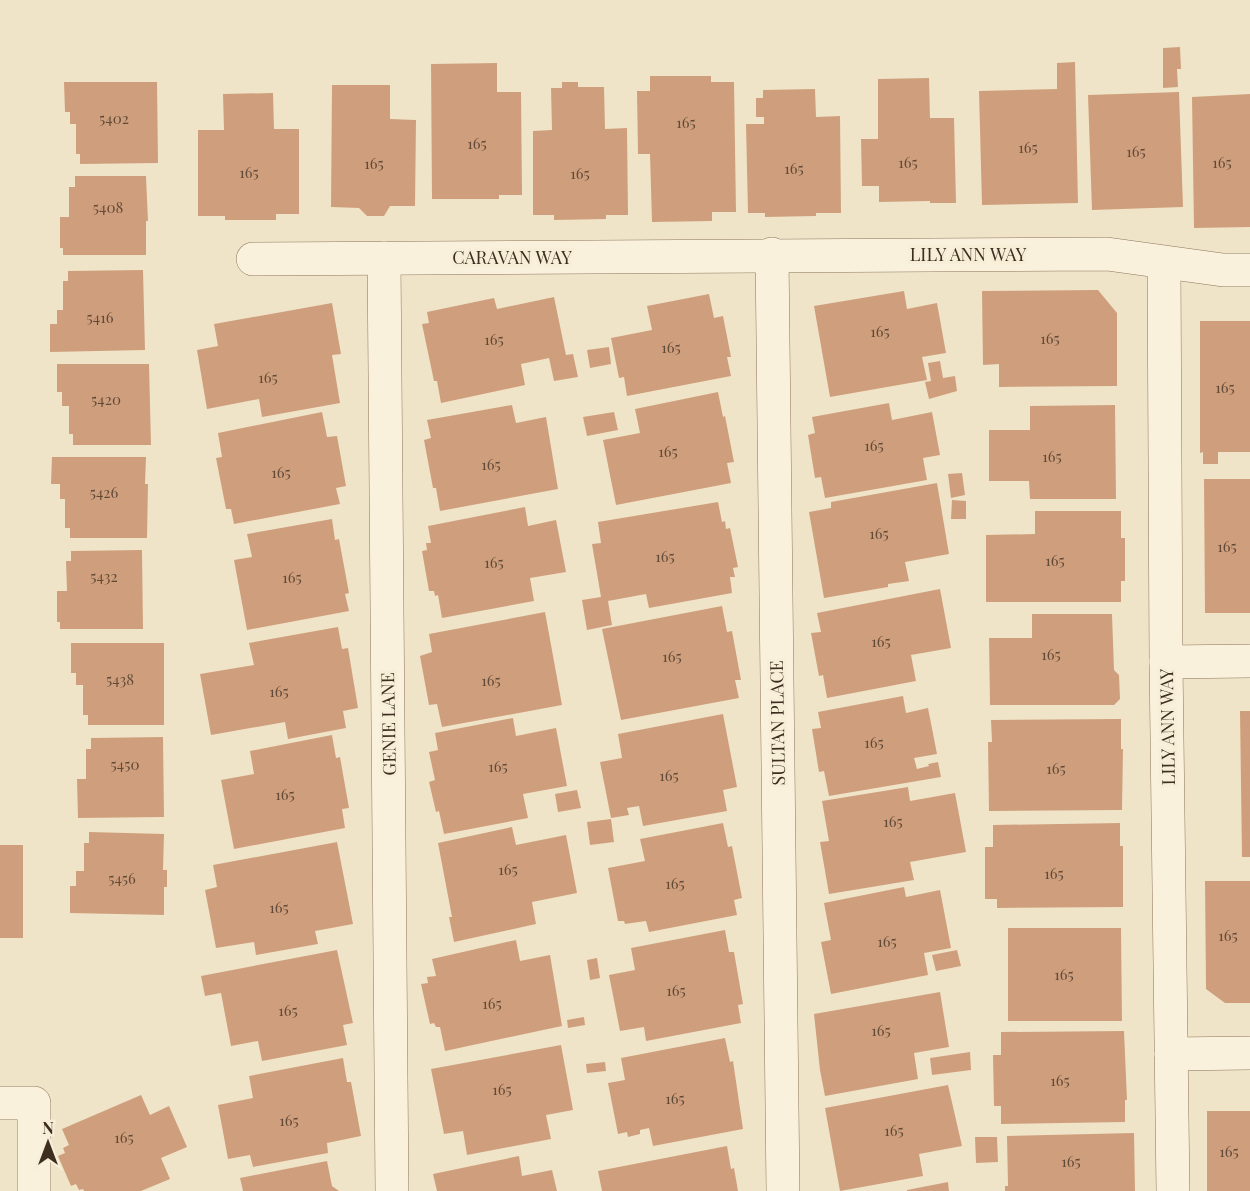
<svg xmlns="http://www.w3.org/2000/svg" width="1250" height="1191" viewBox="0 0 1250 1191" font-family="'Playfair Display',serif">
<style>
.building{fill:#cf9f7d}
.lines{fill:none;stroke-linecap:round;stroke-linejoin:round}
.minor-casing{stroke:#8d765c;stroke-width:34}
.minor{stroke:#faf1dc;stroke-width:33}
.labels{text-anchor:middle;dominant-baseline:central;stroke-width:6;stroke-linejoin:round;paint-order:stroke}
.number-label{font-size:15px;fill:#624a37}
.street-label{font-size:18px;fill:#3d2e20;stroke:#f7eed8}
</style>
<rect width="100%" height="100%" fill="#f0e4c8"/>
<g class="building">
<polygon points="1180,47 1181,69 1177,69 1178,87 1163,88 1163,48"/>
<polygon points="1075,62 1078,203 982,205 979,91 1057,89 1057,63"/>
<polygon points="497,63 497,92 521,92 522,195 499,195 499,199 432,199 431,64"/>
<polygon points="650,76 711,76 711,82 734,82 736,212 712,212 712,221 652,222 650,154 638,154 637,91 650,91"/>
<polygon points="929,78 930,118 954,118 956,203 930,203 930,201 879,202 879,186 862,186 861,139 878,139 878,79"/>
<polygon points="64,82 157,82 158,163 80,164 80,154 76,154 76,124 70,124 70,112 65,112"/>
<polygon points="562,82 578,82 578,87 604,87 605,129 627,128 628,215 606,215 606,219 554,220 554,215 533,215 533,131 552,130 551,88 562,88"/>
<polygon points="332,85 390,85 390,119 416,120 415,206 390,206 384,216 367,216 359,208 331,207"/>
<polygon points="815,89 816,117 840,116 841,213 816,213 816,216 765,217 765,213 748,213 746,124 764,124 764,117 756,117 756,98 763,98 763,90"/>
<polygon points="1179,92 1183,207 1092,210 1088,95"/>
<polygon points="273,93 274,129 299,129 299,214 276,214 276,220 225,220 225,216 198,216 198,130 224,130 223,94"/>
<polygon points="1250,94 1250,227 1194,228 1192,97"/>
<polygon points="75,176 146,176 148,221 146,221 146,255 63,255 63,248 60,248 60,217 69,217 69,187 75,187"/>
<polygon points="143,270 145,350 50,352 50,324 57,324 57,310 63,310 63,281 68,281 68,271"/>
<polygon points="1098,290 1117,313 1117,386 999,387 999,364 983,365 982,291"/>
<polygon points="904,291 907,309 937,303 946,353 922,357 927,380 830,397 814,306"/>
<polygon points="709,294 714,318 723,316 731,357 727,357 731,376 627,396 624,377 619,378 611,338 652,330 647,306"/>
<polygon points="554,297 566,355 573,354 578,377 554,381 549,358 521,364 525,385 441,403 437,381 434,381 422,324 429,323 427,312 494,298 497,309"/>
<polygon points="332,303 341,354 332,355 340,403 262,417 259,399 207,409 197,350 218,346 214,324"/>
<polygon points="1200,321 1250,321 1250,452 1218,452 1218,464 1203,464 1203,452 1200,453"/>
<polygon points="609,347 611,364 590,368 587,350"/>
<polygon points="940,361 943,378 955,376 957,391 929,399 925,382 931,381 928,363"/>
<polygon points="57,364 149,364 151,445 73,445 73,434 69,434 69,406 62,406 62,392 57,392"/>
<polygon points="718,392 723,417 725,416 734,462 727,463 731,483 616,505 603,440 640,433 635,409"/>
<polygon points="889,403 892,420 932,412 940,455 923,458 927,480 825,498 821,477 815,478 808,435 815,433 812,417"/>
<polygon points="512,405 516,423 546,417 558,489 440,511 436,488 433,488 424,440 431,438 427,420"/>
<polygon points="1115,405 1116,499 1030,499 1029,481 989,481 989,430 1030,430 1030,406"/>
<polygon points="322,412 327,437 337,436 346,486 336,488 340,504 234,524 231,509 226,509 216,458 222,457 218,433"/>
<polygon points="614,412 618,430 587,436 583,417"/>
<polygon points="52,457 146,457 145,484 148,484 147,538 70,538 70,528 65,528 65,499 60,499 60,484 51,484"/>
<polygon points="962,473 965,495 951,498 948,474"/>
<polygon points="1204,479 1250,479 1250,613 1205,613"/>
<polygon points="937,483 949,554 905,562 909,581 888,584 888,587 824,598 809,512 831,508 831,502"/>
<polygon points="952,500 966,501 966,519 951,519"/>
<polygon points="718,502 722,522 725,521 726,529 730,528 738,567 733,568 735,577 730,577 732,593 649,608 646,594 608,601 612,625 587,630 582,600 601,597 592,544 601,543 598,522"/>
<polygon points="525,507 528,526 556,520 566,572 530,578 534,601 442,618 438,595 435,596 434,591 429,591 422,551 427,550 426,543 431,543 428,526"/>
<polygon points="1035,511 1121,511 1121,538 1125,538 1125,581 1121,581 1121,602 986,602 986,535 1035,534"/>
<polygon points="332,519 335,540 339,539 349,593 345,594 349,611 247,630 234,560 252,557 247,534"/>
<polygon points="142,550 143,629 60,629 60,622 57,622 57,591 67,591 66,561 71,561 71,551"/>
<polygon points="940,589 951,648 911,655 916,681 827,698 823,675 819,676 811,633 821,632 817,613"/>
<polygon points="722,606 727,632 732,631 741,680 735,680 739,698 621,720 602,629"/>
<polygon points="545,612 562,705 442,727 437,704 429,705 420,656 432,652 429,634"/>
<polygon points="1032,614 1112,614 1114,670 1119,675 1120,699 1114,705 990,705 989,638 1032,638"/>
<polygon points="338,627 342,649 348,648 358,708 343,711 346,728 288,739 285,722 211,735 200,674 254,665 249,643"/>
<polygon points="71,643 164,643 164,725 88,725 88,715 83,715 83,685 76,685 76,673 71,673"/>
<polygon points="903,696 906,713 928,708 937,754 914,758 917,769 929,766 928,764 938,762 941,777 829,796 824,771 819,772 812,729 821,728 818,712"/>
<polygon points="1240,711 1250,711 1250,857 1242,857"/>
<polygon points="723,714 737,787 723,790 727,811 643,826 639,806 627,808 629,815 611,818 600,762 622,758 618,734"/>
<polygon points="513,718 516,736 556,728 567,786 523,794 528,818 444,834 439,811 436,812 429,782 435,780 429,752 438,750 435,733"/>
<polygon points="1121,719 1121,749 1123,749 1122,810 989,811 988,742 992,742 991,720"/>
<polygon points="332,735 336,758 340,757 349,808 342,809 345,828 234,849 221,780 254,774 250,751"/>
<polygon points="163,737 164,817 78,818 77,779 86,779 86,749 91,749 91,738"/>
<polygon points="908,787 910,801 955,793 966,852 910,862 914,880 829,894 820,842 829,841 822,801"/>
<polygon points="577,790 581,808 558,812 555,794"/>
<polygon points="611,819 614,842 590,845 587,822"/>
<polygon points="723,823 728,847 732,846 742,898 734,900 737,915 649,932 646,921 625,924 624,921 618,921 608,868 645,861 640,839"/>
<polygon points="1120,823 1120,846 1123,846 1123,907 997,908 997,899 985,899 985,847 993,847 993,825"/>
<polygon points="512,827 516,845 566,835 577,893 532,902 536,924 454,942 449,917 452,917 438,843"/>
<polygon points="89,832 164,834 163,870 167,870 167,887 164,887 164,915 70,913 70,886 76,886 76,871 84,871 84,843 89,843"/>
<polygon points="337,842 353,924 315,931 318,944 256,955 254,942 216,948 205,890 217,887 213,865"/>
<rect x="0" y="845" width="23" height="93"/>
<polygon points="1205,881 1250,881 1250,1003 1225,1003 1206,989"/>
<polygon points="904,887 906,897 940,890 951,948 924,953 928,975 831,994 821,942 831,940 824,903"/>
<polygon points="1008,928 1121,928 1122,1021 1008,1021"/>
<polygon points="725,930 729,952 734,952 743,1004 738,1005 741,1023 646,1041 644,1027 620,1031 609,975 635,970 631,948"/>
<polygon points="516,940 520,961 550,955 562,1026 445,1051 440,1027 436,1027 434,1023 430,1024 421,984 428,983 427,977 436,976 432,959"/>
<polygon points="337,950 353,1023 343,1025 347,1045 262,1061 258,1041 231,1046 221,993 205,996 201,976"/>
<polygon points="957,950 961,966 936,971 932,955"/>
<polygon points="597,958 600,978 590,980 587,960"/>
<polygon points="940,992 949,1047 914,1053 918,1079 825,1096 820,1070 814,1014"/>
<polygon points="584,1017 585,1025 568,1028 567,1020"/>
<polygon points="1124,1031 1127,1100 1125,1100 1125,1122 1001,1124 1001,1106 994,1106 993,1055 1001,1055 1001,1032"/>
<polygon points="725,1038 730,1062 733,1061 743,1129 653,1146 649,1128 640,1130 640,1134 628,1137 627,1132 618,1134 608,1083 625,1080 621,1058"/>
<polygon points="561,1045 573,1110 546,1115 551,1139 467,1155 463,1131 444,1134 431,1069"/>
<polygon points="970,1052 971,1070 932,1075 930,1058"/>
<polygon points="343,1058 347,1082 351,1082 361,1136 327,1143 328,1153 253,1167 250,1155 228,1159 218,1105 253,1098 249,1076"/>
<polygon points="605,1062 606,1071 587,1073 586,1064"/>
<polygon points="948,1085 962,1146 919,1154 923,1176 840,1191 825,1108"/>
<polygon points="141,1095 150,1115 169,1106 187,1147 161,1158 170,1179 141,1191 84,1191 83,1189 79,1190 76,1184 71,1186 58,1156 65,1153 63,1148 69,1145 62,1129"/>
<rect x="1207" y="1111" width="43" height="80"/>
<polygon points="1134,1133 1135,1191 1005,1191 1005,1186 1008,1186 1007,1136"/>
<polygon points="975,1137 997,1137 998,1162 976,1163"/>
<polygon points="727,1146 731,1169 734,1168 738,1191 602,1191 598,1171"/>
<polygon points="519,1156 522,1176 552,1170 557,1191 437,1191 433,1174"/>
<polygon points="327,1161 332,1186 339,1191 243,1191 240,1178"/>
<polygon points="948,1182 949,1191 907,1191 907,1190"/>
</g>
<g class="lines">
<defs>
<g id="minor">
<polyline points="772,254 783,1191"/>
<polyline points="384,258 392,1191"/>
<polyline points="253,259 1107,254 1223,270 1250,270"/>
<polyline points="1164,263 1166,662 1173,1191"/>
<polyline points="1166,662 1250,661"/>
<polyline points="1171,1054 1250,1053"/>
<polyline points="0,1103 34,1103 34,1191"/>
</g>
</defs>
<use href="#minor" class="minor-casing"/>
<use href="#minor" class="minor"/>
</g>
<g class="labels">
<g class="number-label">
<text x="114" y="118">5402</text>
<text x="686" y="122">165</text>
<text x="477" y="143">165</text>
<text x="1028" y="147">165</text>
<text x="1136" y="151">165</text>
<text x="908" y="162">165</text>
<text x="1222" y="162">165</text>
<text x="374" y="163">165</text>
<text x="794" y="168">165</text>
<text x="249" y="172">165</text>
<text x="580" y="173">165</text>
<text x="108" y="207">5408</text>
<text x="100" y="317">5416</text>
<text x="880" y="331">165</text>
<text x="1050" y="338">165</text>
<text x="494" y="339">165</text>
<text x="671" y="347">165</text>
<text x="268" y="377">165</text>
<text x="1225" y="387">165</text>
<text x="106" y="399">5420</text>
<text x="874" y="445">165</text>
<text x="668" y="451">165</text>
<text x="1052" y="456">165</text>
<text x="491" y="464">165</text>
<text x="281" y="472">165</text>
<text x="104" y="492">5426</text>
<text x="879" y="533">165</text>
<text x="1227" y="546">165</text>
<text x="665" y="556">165</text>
<text x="1055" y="560">165</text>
<text x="494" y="562">165</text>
<text x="104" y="576">5432</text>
<text x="292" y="577">165</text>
<text x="881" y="641">165</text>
<text x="1051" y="654">165</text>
<text x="672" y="656">165</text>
<text x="120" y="679">5438</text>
<text x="491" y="680">165</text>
<text x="279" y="691">165</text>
<text x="874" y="742">165</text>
<text x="125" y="764">5450</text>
<text x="498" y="766">165</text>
<text x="1056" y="768">165</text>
<text x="669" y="775">165</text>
<text x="285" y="794">165</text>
<text x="893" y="821">165</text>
<text x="508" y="869">165</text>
<text x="1054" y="873">165</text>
<text x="122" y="878">5456</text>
<text x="675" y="883">165</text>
<text x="279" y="907">165</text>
<text x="1228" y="935">165</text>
<text x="887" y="941">165</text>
<text x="1064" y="974">165</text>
<text x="676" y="990">165</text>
<text x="492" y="1003">165</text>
<text x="288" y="1010">165</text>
<text x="881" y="1030">165</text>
<text x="1060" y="1080">165</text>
<text x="502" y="1089">165</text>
<text x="675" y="1098">165</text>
<text x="289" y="1120">165</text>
<text x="894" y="1130">165</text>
<text x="124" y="1137">165</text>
<text x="1229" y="1151">165</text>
<text x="1071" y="1161">165</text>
</g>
<g class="street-label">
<text x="968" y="254">LILY ANN WAY</text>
<text x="512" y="257">CARAVAN WAY</text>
<text transform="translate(777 723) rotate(-91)">SULTAN PLACE</text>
<text transform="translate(388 724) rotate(-91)">GENIE LANE</text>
<text transform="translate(1167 727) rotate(-91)">LILY ANN WAY</text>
</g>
</g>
<g transform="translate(48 1143)" stroke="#f7eed8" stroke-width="4.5" paint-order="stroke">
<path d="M0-4.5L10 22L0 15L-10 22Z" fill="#3d2e20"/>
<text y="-9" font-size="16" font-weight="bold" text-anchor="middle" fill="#3d2e20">N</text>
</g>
</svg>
